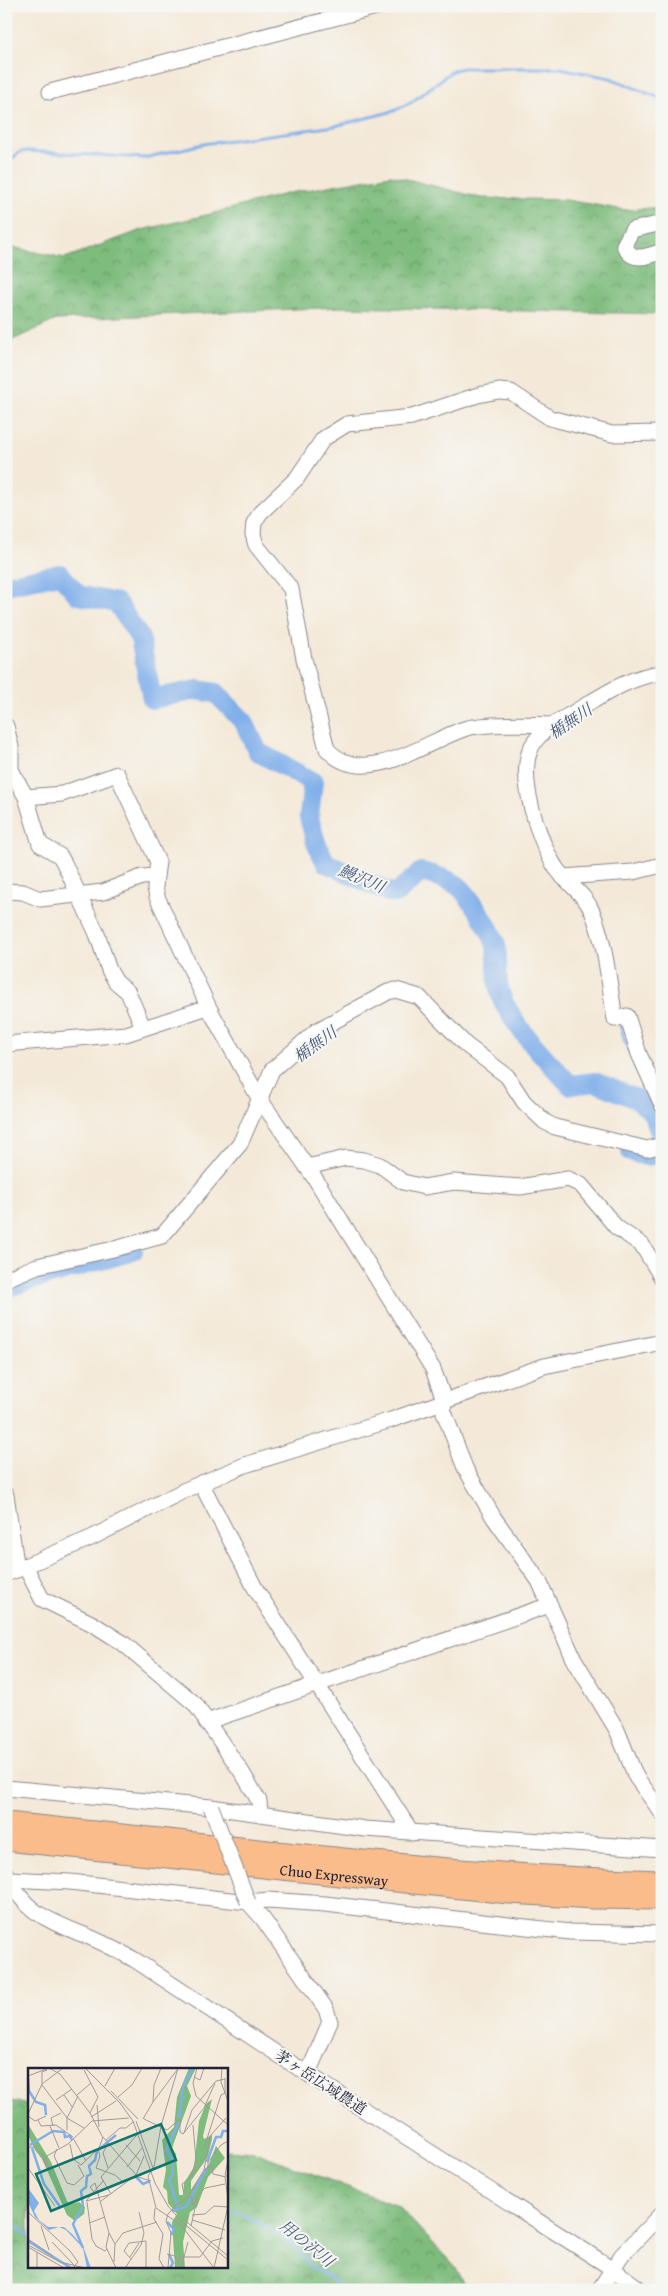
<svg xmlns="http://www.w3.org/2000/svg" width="668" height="2296" viewBox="0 0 668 2296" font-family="'Gentium Book Plus','Noto Serif JP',serif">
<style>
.forest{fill:url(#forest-crowns);stroke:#506f5c}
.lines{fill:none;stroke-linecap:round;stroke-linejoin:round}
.stream{stroke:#80afea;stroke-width:3}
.river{stroke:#80afea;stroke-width:20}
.minor-casing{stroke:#8b868a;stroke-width:17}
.highway-casing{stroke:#8b868a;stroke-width:23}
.minor{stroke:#fff;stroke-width:15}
.highway{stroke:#f9bc8a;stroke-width:21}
.minor-bridge-casing{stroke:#8b868a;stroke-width:17;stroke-linecap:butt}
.minor-bridge{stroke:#fff;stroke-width:15}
.labels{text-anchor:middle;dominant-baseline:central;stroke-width:4;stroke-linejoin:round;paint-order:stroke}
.street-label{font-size:15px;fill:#22223b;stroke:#f6f6f2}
.water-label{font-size:16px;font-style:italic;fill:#435378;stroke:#f6f6f2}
.inset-river{fill:none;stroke:#80afea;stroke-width:2.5}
.inset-road{fill:none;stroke:#a09999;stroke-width:1}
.view{fill:#0f766e;fill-opacity:0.15;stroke:#0f766e;stroke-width:2.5}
.inset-edge{fill:none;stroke:#22223b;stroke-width:2.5}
</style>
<defs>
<pattern id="forest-crowns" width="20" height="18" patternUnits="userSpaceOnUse" patternTransform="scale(1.25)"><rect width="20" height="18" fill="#7ebc7d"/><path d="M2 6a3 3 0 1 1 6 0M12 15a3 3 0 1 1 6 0" fill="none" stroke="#679868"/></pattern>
</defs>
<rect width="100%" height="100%" fill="#f6f6f2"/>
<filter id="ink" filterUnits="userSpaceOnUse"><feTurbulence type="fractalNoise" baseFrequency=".02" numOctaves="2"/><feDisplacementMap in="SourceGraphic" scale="10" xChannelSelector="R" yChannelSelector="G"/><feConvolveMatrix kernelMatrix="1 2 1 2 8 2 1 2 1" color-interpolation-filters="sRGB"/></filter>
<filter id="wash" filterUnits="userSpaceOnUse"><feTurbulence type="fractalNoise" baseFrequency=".0096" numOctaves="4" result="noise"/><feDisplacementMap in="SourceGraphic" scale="20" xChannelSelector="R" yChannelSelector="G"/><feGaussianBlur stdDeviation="1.12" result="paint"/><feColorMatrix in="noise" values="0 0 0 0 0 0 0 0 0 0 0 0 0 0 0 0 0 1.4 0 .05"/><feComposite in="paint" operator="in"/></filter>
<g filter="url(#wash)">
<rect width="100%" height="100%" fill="#f4e9d8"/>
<g class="forest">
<polygon points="391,175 481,198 566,200 625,210 662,207 662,314 342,307 157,315 56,320 6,343 6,246 65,258 142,230 211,214 289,193"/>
<polygon points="6,2100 29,2105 29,2267 226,2267 226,2150 255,2152 398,2206 456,2268 468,2290 6,2290"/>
</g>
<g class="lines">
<g class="stream">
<polyline points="6,163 20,152 28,151 144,158 203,144 335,126 394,111 412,102 452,71 462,68 560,68 610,78 662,99"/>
<polyline points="620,1022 624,1039 632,1056"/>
<polyline points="226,2207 274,2231 293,2245 310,2266 336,2282 341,2290"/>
<polyline points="6,2220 29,2235"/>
</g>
<g class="river">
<path d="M6 585 60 574 78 595 117 603 140 638 152 699 197 690 216 693 244 722 258 752 313 782 309 817 316 843 326 863 388 892 397 893 421 872C434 875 446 878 457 885 468 893 493 932 496 946 499 966 494 985 505 1005 521 1035 548 1060 570 1085L595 1082 637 1099 652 1112 662 1137"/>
<polyline points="631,1152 647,1156 662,1153"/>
<polyline points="6,1290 11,1286 133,1251"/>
</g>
</g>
</g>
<g filter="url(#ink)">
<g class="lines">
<defs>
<g id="minor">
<polyline points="50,92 380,6"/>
<path d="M662 223 632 230 624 245C631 263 647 257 662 251"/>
<path d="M662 673C629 676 600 697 573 713 557 722 541 730 532 746 516 775 539 842 556 868 567 884 585 894 592 911 606 945 609 983 615 1019L627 1016 639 1054 662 1105"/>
<path d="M552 725C533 724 481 723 464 729 425 742 363 790 327 749L304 659 291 589 256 545 253 534 254 523 260 513 297 478 323 439 347 424 412 417 478 395 499 391 511 392 550 418 612 434 662 433"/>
<polyline points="6,726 11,747 11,770 26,797 40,844 60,856 64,863 97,934 109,970 116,982 128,992 143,1027"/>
<polyline points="156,876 155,888 157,897 210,1010"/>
<polyline points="563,877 633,872 662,865"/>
<polyline points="6,891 23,892 40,899 103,892 142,877 156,876 158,862 117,774 62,794 26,797"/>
<polyline points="6,1044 126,1034 205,1008 210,1010 259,1098 316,1180 433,1369 442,1394 444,1412 465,1468 494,1518 539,1581 574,1659 617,1730 636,1777 662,1813"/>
<polyline points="307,1167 346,1158 364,1160 380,1165 403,1182 424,1187 454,1182 520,1187 568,1179 581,1185 616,1227 642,1245 662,1278"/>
<polyline points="6,1279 37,1266 118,1248 162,1236 240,1144 272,1070 316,1031 388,992 396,990 419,997 466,1045 507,1076 524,1102 545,1122 555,1127 647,1149 662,1145"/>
<polyline points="201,1483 255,1588 412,1833"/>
<polyline points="6,1495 17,1570"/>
<polyline points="25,1566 42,1599 93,1624 123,1643 195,1704 243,1774 259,1801 260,1814"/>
<polyline points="6,1574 91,1538 183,1491 245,1465 391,1420 544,1366 662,1342"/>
<polyline points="206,1722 550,1605"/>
<polyline points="6,1788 211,1807 365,1829 662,1849"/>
<path d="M6 1874C24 1911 43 1918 79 1933 99 1940 117 1950 135 1960L300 2069 613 2269 641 2290"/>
<polyline points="9,1879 70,1882 248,1902 268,1900 325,1904 570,1932 662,1934"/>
<polyline points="248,1902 263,1919 326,2009 330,2022 308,2073"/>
<polyline points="599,2290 621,2256 662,2213"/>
</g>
<g id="highway">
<path d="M6 1823C224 1844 443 1876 662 1881"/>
<path id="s1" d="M6 1840 509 1893 594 1898 662 1899"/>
</g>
</defs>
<use href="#minor" class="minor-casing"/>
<use href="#highway" class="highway-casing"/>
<use href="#minor" class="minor"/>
<use href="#highway" class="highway"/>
<defs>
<polyline id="minor-bridge" points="211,1807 248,1902"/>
</defs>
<use href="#minor-bridge" class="minor-bridge-casing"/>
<use href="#minor-bridge" class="minor-bridge"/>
</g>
</g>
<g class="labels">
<g class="street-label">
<text stroke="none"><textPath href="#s1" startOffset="330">Chuo Expressway</textPath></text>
<text transform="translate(321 2082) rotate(33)">茅ヶ岳広域農道</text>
</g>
<g class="water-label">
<text transform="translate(570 721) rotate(-34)">楯無川</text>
<text transform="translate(362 878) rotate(23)">鰻沢川</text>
<text transform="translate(315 1044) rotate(-36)">楯無川</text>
<text transform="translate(307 2243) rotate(39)">用の沢川</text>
</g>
</g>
<g transform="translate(28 2068)">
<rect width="200" height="200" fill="#f4e9d8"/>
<path d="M161 0H168L159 18 163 28 144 80 148 86 151 127H155L156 115 166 99 171 53 178 36 184 31 175 68 176 71 184 67V71L180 88 163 113V122L181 96 188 78 197 90 180 109 169 139 162 144 155 174 157 200H147L144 154 149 146 140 135 139 123 135 119 138 102 134 72 146 59 149 29ZM0 56 23 94 39 133 42 136 51 134 57 139 56 146 47 153 39 147 14 91 7 82 0 67Z" fill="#7ebc7d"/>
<path d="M0 120 11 135 6 143 11 152 20 159H36L44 166 55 178 63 200H59L55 180 38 162 31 159 21 162 7 149 1 136Z" fill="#80afea"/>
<path class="inset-river" d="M0 10 1 23 8 34 17 37 18 47M151 50 155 19 165 0M36 63 37 69 42 68 44 72M2 77 25 63 35 64M4 80 16 116 33 140M179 94 188 69H193L195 63H200M107 108 115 116 122 113M150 139 141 112 145 106 144 91 138 82 151 54M144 143 158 139 179 100M139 154 146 161 143 167M0 173 43 200M55 180 45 156 55 138 53 123 58 119 59 108 63 106 61 98 67 92 69 83 88 67M141 186 145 195 142 200"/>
<path class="inset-road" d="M21 0 32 6 62 45M57 0 92 35 105 53 127 115 140 138 155 155 200 192M150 0 133 58 126 99 120 108 128 140 153 157 186 200M169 0 165 15 168 28 200 57M194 0 193 14 200 33M56 2 70 29 62 45 74 68 110 109 123 113M0 8 21 0M166 9 172 12 176 0M14 16V4L19 2M14 17 39 50V62M77 18 87 0M83 23 110 51M36 27 45 40M49 27 63 15M50 28 39 50 56 60M90 29 104 17 114 0M28 32 44 21M125 34 149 2M69 37 71 59M0 46 14 16 35 0M0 48 7 53 18 48M63 49 88 33M115 51 125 34 126 17 133 0M116 51 139 62 152 51V64L155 66 176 40 187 15M10 52 13 58 28 57 45 69M108 53 125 100M165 57 168 92 163 109 176 94M22 58 31 80M25 58 23 50 33 45M156 65 164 42 188 13 197 11M45 70 58 93M78 72 92 60H98L105 54M42 76 45 91 53 97 71 80 75 69M98 77 112 93M0 79H6L15 87 17 96 22 103 17 89 40 76 64 53 101 50M176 80 193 27 197 25V10M29 81 26 88 39 115 46 117 56 108 50 97M70 81 72 88 68 100 87 107 96 115M200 92 197 107 200 109M99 99 114 80M0 100 27 138M80 100 75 85 80 75M180 100V94L193 77 200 73M176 102 182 68 198 50M108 107 116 88M197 109 200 131M76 112 58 133 81 127M66 124 62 119 67 115 81 165 78 179 88 200M83 126 73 109 113 62M156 126 154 116 163 109M158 131 176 102 184 98 185 106 198 109M73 133 108 107M59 134 64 171 68 178 77 183 79 181M127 140 126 151 135 166 131 191 136 200M0 144 42 183 50 194 45 200M164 147 177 146 186 138 200 139M154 150 200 188M164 152 197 162M61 155 77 149M13 158 21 182M163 158 170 127 177 120 197 116M81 165 87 176 86 194M0 171 25 188M24 174 46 197M87 176 95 165 129 154M0 177 32 194 57 200M0 179 36 200M139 186 147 188 150 195 152 189H172L184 173 195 170M102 189 111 175M103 191 96 183 101 175 118 173V200M9 200V184M97 200 113 177 116 165 111 144M140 200 143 165 138 153 140 146 149 136 163 128 165 137 170 129M153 200 160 174M186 200 200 138"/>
<path class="view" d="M133 56 148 92 23 143 8 106Z"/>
<rect width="200" height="200" class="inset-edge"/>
</g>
<rect width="668" height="2296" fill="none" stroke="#f6f6f2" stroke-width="25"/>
</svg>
